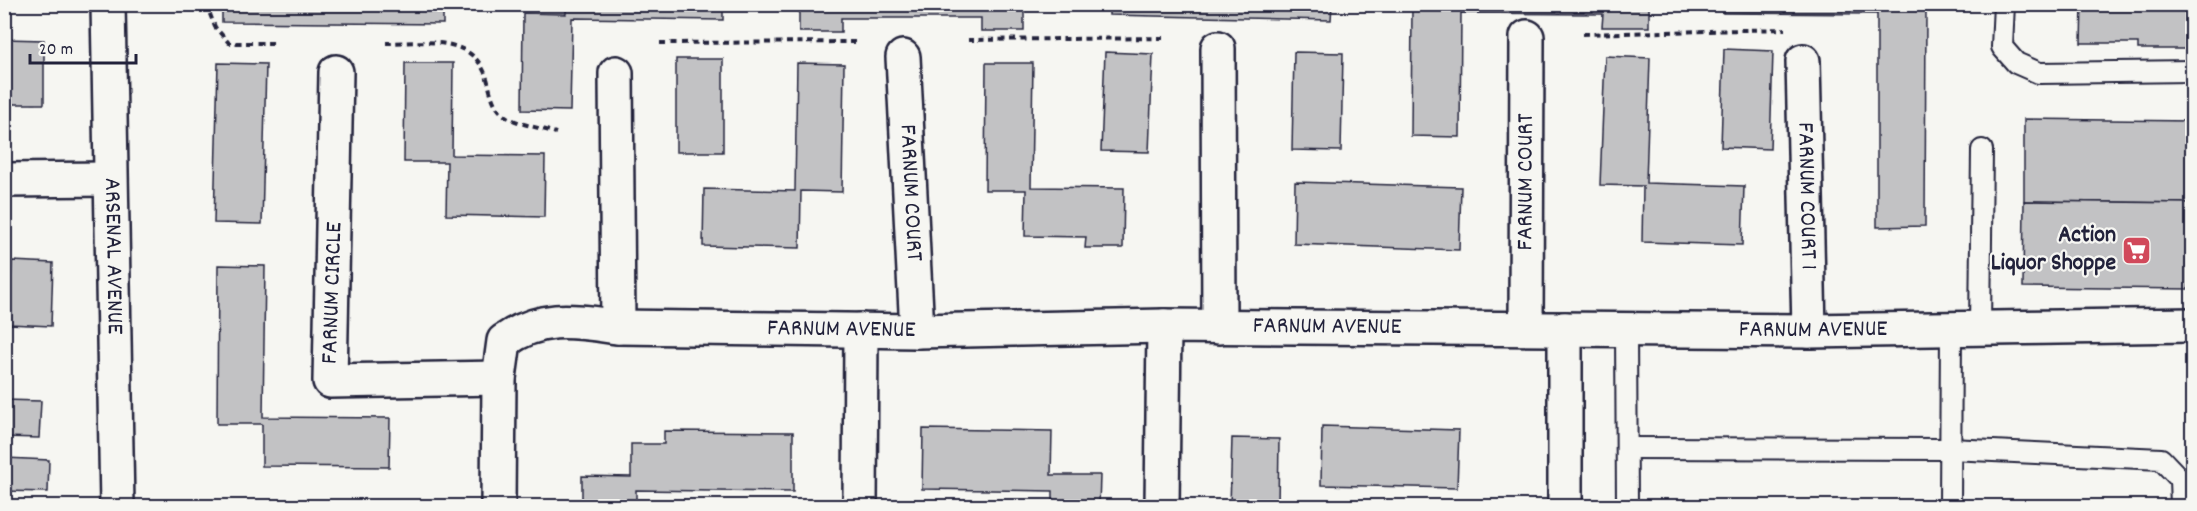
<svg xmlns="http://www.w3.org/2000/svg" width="2197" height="511" viewBox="0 0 2197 511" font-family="Dekko,sans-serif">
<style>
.building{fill:#c2c2c4;stroke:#22223b;stroke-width:1.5}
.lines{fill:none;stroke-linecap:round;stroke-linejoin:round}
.service-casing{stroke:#22223b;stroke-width:24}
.minor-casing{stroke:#22223b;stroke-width:38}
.path{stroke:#22223b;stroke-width:4;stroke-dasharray:6 4.5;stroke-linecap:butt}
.service{stroke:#f6f6f2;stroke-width:20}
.minor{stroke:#f6f6f2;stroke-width:33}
.labels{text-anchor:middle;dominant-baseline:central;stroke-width:4.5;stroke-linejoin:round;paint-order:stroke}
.street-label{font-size:24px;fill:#22223b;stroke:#f6f6f2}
.poi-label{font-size:24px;font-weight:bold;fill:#22223b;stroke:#f6f6f2;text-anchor:end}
</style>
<rect width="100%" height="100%" fill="#f6f6f2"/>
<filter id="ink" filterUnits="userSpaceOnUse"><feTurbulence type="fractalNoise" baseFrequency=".0167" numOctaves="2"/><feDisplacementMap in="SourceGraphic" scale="12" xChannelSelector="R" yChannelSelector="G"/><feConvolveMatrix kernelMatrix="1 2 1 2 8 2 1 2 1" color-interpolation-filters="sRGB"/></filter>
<g filter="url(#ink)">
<g class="building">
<polygon points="222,4 443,4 443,24 222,22"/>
<polygon points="566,4 723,4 723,20 572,18 570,111 522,110 523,13 566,14"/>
<polygon points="799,4 1024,4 1024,31 981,31 981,18 841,18 841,32 799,32"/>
<polygon points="1109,4 1332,4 1331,20 1109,15"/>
<polygon points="1456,4 1649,4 1649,27 1602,27 1603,14 1461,13 1460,137 1411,136 1412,6"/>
<polygon points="1723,4 1926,6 1925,226 1877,227 1877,14 1723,13"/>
<polygon points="2082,4 2192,4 2192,49 2138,49 2138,43 2081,43"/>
<polygon points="4,39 44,40 44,104 4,104"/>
<polygon points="1724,49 1773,51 1770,149 1721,147"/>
<polygon points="1105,52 1153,54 1149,152 1101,151"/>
<polygon points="1294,52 1343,53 1341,151 1292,150"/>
<polygon points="1605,56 1650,58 1646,183 1744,186 1742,245 1642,242 1643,186 1600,185"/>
<rect x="676" y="59" width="47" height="93"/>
<polygon points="218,63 266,64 262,224 214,223"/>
<polygon points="405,63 453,63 452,155 545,156 544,217 446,215 447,162 404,162"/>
<polygon points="797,63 844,64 842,192 801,191 800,248 703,246 704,189 795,191"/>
<polygon points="986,63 1033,63 1031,187 1124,188 1123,248 1085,248 1086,237 1025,236 1026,190 985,190"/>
<polygon points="2024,119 2191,121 2190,203 2024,201"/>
<polygon points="1295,182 1461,187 1459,250 1294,244"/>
<polygon points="2024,201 2190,203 2189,289 2023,287"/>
<polygon points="12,261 53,263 51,326 9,324"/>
<polygon points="218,265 265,266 263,417 390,418 389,467 262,466 262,424 217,424"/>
<polygon points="4,400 41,401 39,438 4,437"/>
<polygon points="1322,426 1459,430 1457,488 1321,485"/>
<polygon points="923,429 1052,431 1051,475 1100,475 1099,506 1053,506 1053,491 922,489"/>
<polygon points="664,431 793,432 793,492 636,490 636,506 582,506 582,476 631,477 631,444 664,444"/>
<polygon points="1232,438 1279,439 1278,506 1230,506"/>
<polygon points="5,458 49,460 48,492 4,491"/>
</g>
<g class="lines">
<defs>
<g id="service">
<polyline points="2004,4 2002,47 2016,63 2039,73 2192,71"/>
<polyline points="1980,328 1982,150"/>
<polyline points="1626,330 1627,506"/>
<polyline points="1627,448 1950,449 2161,459 2180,479 2181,506"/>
<polyline points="1950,506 1951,329"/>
</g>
<g id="minor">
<path id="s1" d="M108 4 117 506"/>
<polyline points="1218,48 1219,327"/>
<path id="s2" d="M903 57 917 331"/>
<path id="s3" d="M1803 61 1809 331"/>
<polyline points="336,72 330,381 499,378"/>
<polyline points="616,73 618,327"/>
<polyline points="4,180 110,179"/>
<path id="s4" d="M1526 328 1527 37"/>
<polyline points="1565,329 1565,506"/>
<path id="s5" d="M498 506 499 378 504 341C542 314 575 321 618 327L917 331 1164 326 1809 331 2192 325"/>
<polyline points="860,506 861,330"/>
<polyline points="1162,506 1164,326"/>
</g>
</defs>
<use href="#service" class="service-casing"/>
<use href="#minor" class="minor-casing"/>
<g class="path">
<polyline points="206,4 215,27 229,43 275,43"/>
<polyline points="1583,34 1785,29"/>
<polyline points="968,40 1165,38"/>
<path d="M386 43C425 43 475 33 488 82 491 95 494 109 507 117 521 125 541 128 556 133"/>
<polyline points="660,43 858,42"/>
</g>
<use href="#service" class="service"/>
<use href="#minor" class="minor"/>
</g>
</g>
<defs>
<symbol id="supermarket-square" viewBox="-11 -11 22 22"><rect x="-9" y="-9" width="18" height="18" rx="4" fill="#d1495b" stroke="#f6f6f2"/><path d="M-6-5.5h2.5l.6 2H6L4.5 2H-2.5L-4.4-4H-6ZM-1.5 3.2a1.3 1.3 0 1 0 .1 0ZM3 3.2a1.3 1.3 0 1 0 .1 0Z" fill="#fff"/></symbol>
</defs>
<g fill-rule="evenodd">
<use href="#supermarket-square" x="2120" y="234" width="33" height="33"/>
</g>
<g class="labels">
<g class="street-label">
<text stroke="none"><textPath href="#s4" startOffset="146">FARNUM COURT</textPath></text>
<text stroke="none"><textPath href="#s2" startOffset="136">FARNUM COURT</textPath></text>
<text stroke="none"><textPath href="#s3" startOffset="135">FARNUM COURT 1</textPath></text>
<text stroke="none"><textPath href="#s1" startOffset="252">ARSENAL AVENUE</textPath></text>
<text transform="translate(333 293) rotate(-88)">FARNUM CIRCLE</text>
<text stroke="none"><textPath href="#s5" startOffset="993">FARNUM AVENUE</textPath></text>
<text stroke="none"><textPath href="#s5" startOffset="507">FARNUM AVENUE</textPath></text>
<text stroke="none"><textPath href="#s5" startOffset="1479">FARNUM AVENUE</textPath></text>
</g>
<g class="poi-label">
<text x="2116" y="236">Action<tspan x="2116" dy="28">Liquor Shoppe</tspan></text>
</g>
</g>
<rect width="2197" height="511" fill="none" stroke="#f6f6f2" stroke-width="24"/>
<rect x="12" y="12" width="2173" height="487" fill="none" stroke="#22223b" stroke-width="2" filter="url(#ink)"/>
<path d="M30 54v9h106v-9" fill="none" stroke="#22223b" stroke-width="3"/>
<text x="39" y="54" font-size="18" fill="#22223b" stroke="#f6f6f2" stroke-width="4.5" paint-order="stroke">20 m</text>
</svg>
